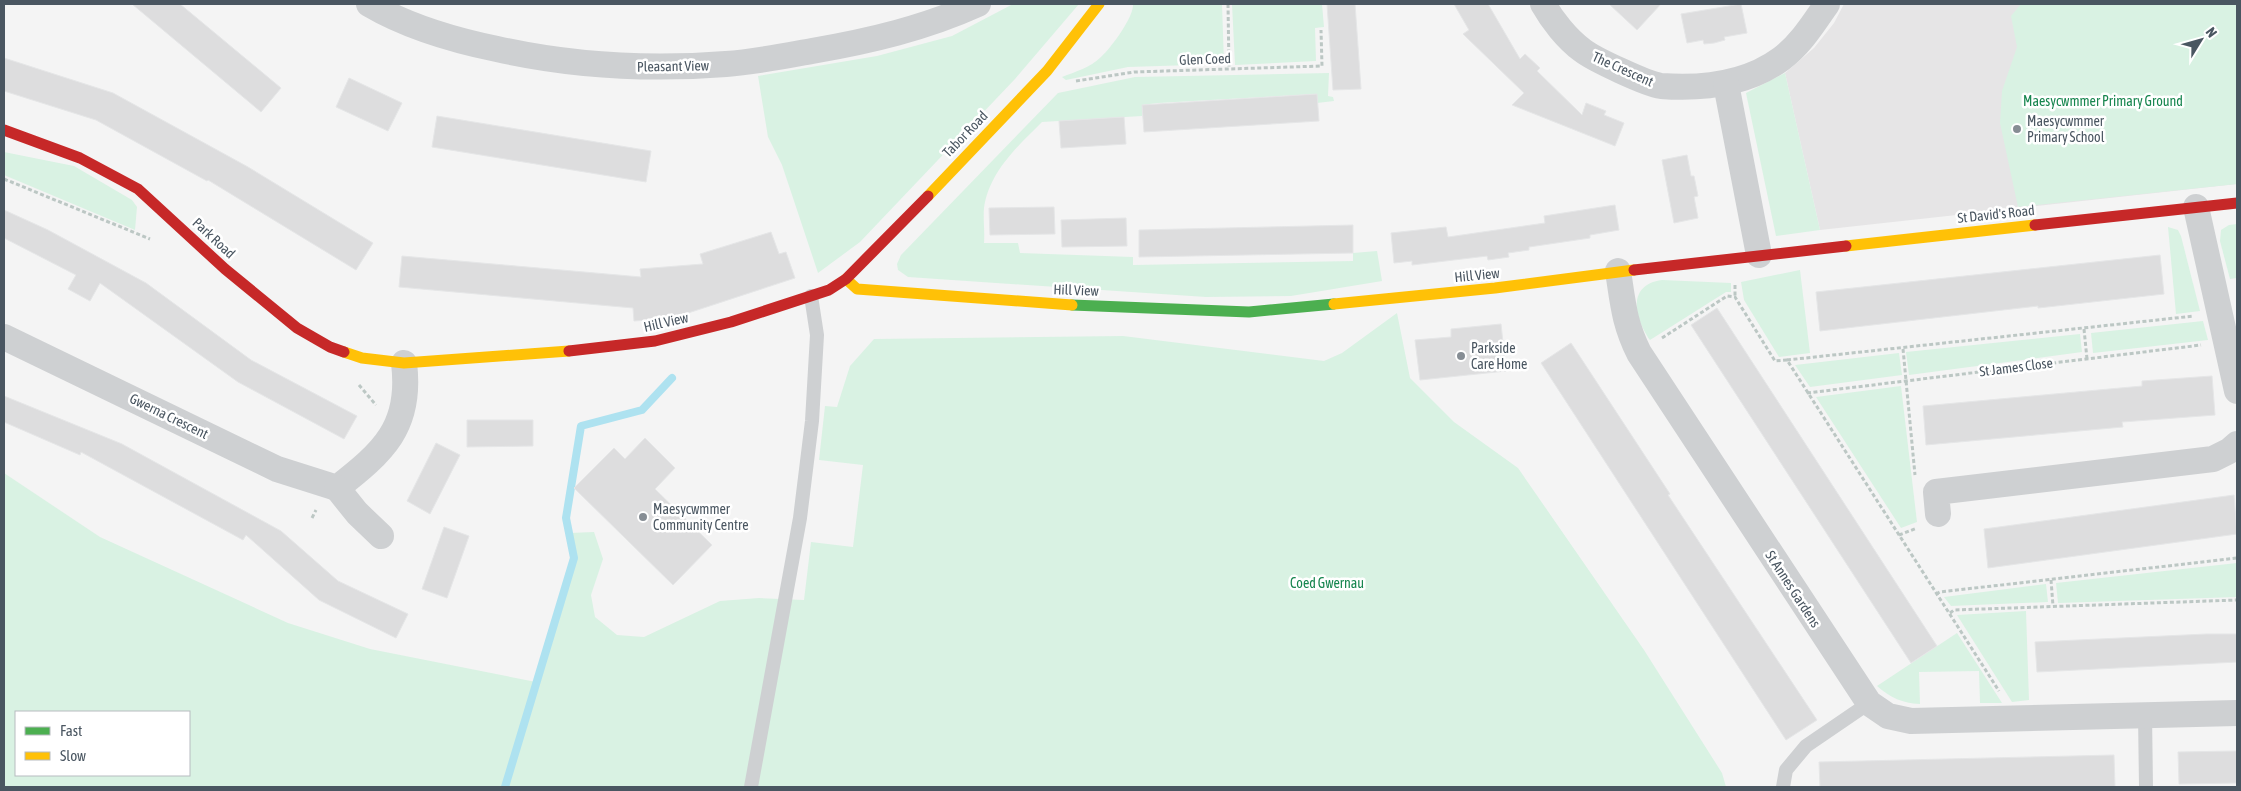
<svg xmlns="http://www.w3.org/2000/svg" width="2241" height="791" viewBox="0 0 2241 791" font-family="'Asap Condensed',sans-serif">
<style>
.education{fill:#e6e5e6}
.green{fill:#d9f2e3;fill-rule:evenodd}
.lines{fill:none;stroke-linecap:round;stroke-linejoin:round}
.stream{stroke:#aee2f0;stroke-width:8}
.building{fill:#ddddde;stroke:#e5e6e7}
.path{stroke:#bcc7c4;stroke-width:3;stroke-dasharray:4 2.5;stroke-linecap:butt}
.lane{stroke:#ced0d2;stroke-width:14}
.street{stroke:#ced0d2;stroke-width:26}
.fast{stroke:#4caf50;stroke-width:11}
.slow{stroke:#ffc107;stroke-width:11}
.jam{stroke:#c62828;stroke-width:11}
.poi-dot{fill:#868d94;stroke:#fff;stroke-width:2}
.labels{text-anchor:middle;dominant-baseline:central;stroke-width:5;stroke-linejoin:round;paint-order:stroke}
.street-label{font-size:14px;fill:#4a5661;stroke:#fff}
.park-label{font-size:14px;fill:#17864f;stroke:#fff}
.poi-label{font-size:14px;fill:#4a5661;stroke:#fff;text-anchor:start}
</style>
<rect width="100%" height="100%" fill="#f4f4f4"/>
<polygon class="education" points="1844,4 2237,4 2237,184 1820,230 1785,73 1814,48 1834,23"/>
<g class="green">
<polygon points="1013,4 1079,4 1015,79 860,242 818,273 782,165 768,137 758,76 877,56 952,36"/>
<path d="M1133 4H1222L1224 64 1128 67 1066 80 1062 77C1075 72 1091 67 1101 57 1111 48 1134 17 1133 4Z"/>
<polygon points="1232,4 1322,4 1324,27 1315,28 1316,61 1235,65"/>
<polygon points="2021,4 2237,4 2237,184 2018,207 2000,123 2002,91 2017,47 2011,16"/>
<path d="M1329 73 1328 96 1333 97 1334 101 1317 103 1316 94 1158 103 1142 105V116L1042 122C1018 146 989 172 984 208 983 220 985 232 984 243H1018L1020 253 1133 257V265L1353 261V253L1377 251 1382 281 1291 296 1206 297 908 277 898 270 897 264 901 255 1058 93 1135 77Z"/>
<polygon points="1785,73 1820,230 1776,236 1746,93"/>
<polygon points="4,152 74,166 132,200 137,207 135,230 4,175"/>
<polygon points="2237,224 2237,278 2230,279 2220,241 2221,230 2229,225"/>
<polygon points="2168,227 2178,230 2181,236 2200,311 2176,314"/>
<polygon points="1800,270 1810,353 1779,357 1744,300 1741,282"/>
<path d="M1662 280 1731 283V292H1726L1650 340C1635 318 1626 285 1662 280Z"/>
<path d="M1397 313 1410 378 1454 422 1518 468 1644 650 1722 773 1726 787H4V473L100 537 288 623 370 649 536 682 574 558 569 533 594 532 603 559 591 595 595 617 617 635 644 637 720 601 759 598 804 600 811 542 853 547 863 465 819 460 825 406 837 407 850 366 874 339 1123 336 1324 361 1342 353ZM16 712H189V775H16Z"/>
<polygon points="2203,321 2208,340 2093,353 2091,333"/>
<polygon points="2080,334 2082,352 1909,375 1906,352"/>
<polygon points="1899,353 1902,375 1810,387 1795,365"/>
<polygon points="1901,386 1917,522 1901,528 1816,397"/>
<polygon points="2237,563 2237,597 2058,603 2056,583"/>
<polygon points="2046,584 2048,602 1951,606 1944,597"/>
<polygon points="2026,611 2029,700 2012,702 1957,615"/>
<path d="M1957 633 2002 703H1980L1979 671 1919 672 1920 704C1902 703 1891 698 1877 686Z"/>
</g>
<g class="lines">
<polyline class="stream" points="505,787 574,558 566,518 581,426 642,410 672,378"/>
</g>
<g class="building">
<polygon points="132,4 180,4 281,88 261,112"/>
<polygon points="1327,4 1355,4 1361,89 1333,90"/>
<polygon points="1454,4 1488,4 1520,59 1525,54 1540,68 1537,71 1582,115 1586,103 1606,111 1604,115 1624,123 1615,146 1512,105 1524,93 1463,34 1469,30"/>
<polygon points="1609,4 1661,4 1637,30"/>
<polygon points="1741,4 1747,33 1724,37 1725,40 1714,43 1704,44 1703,40 1687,43 1681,14"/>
<polygon points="4,58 113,93 248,167 373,243 356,270 208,180 207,181 96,120 4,91"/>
<polygon points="349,78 402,103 388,131 336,107"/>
<polygon points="1317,94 1319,121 1144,132 1142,105"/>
<polygon points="437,116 651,151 646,182 432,147"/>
<polygon points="1124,117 1126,144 1061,148 1059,121"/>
<polygon points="1687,155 1691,176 1694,176 1698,196 1694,197 1698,218 1674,223 1662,160"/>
<polygon points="1615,205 1619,230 1590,235 1590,238 1529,247 1529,250 1508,253 1509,257 1488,260 1487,256 1412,265 1412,261 1394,263 1391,233 1446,227 1448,237 1545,223 1544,216"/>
<polygon points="1054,207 1055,234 990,235 989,208"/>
<polygon points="4,210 48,230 146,283 251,360 357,416 344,439 238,382 100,283 90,301 68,289 76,275 4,238"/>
<polygon points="1126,218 1127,246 1062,247 1061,220"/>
<polygon points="1353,225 1353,253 1139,257 1139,230"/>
<polygon points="771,232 779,254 786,252 795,278 673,318 634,321 633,308 399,287 402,256 641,277 640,269 703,264 700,254"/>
<polygon points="2160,255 2164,294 2038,308 2038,306 1820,331 1816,292"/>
<polygon points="1717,308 1937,646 1911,663 1691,325"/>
<polygon points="1501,324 1506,371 1420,380 1415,340 1451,337 1451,329"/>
<polygon points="1571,343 1670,494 1668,495 1817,720 1786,740 1541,363"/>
<polygon points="2212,376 2215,415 2122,422 2123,427 1926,445 1923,406 2142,386 2142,381"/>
<polygon points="4,396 122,444 281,531 338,581 408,614 396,638 319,600 246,535 243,540 81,452 80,455 4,422"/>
<polygon points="467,420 533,420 533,446 467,447"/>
<polygon points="645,438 675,468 655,489 712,545 673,585 574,488 614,448 625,459"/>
<polygon points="436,443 460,455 430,514 407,501"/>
<polygon points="2234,495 2237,534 1988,568 1984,529"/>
<polygon points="444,527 469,536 447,598 422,589"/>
<polygon points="2207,634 2237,634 2237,662 2037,672 2035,642"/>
<polygon points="2237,751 2237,783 2179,784 2178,752"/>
<polygon points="2114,755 2115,787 1820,787 1819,762"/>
</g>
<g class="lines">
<g class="path">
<polyline points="1228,4 1229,69"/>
<polyline points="1076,81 1134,72 1322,66 1321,30"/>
<polyline points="4,179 150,239"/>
<polyline points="1735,285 1735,297"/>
<polyline points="2084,329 2087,359"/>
<polyline points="1662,338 1727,296 1735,297 1775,361 1787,360 1999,691"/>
<polyline points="1903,349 1915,475"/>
<polyline points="1787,360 2194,316"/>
<polyline points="359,385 376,405"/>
<polyline points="1807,393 2201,345"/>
<polyline points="312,518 316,510"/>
<polyline points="1899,535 1917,528"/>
<polyline points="2051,580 2053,606"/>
<polyline points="1936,594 1940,592 2237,558"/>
<polyline points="1950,613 1954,610 2237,600"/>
</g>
<g class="lane">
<polyline points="2145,714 2146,787"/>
<polyline points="751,787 800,518 812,421 817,335 811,296"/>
<polyline points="1783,787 1786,770 1806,746 1869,703"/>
</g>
<g class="street">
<path d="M369 4C408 27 453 40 497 49 573 66 649 70 726 64 754 62 784 56 812 51 870 41 925 28 978 4"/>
<path d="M1543 4C1552 20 1567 39 1582 50 1593 59 1647 84 1661 86 1702 89 1747 84 1781 59 1801 44 1813 24 1827 4"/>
<polyline points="1726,84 1759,255"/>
<polyline points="2196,207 2237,391"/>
<path d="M1618 271C1623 303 1624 323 1639 353L1869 703 1888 716 1911 721 2237 713"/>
<path d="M4 337 277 469 337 488C383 452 412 427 404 363"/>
<polyline points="337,488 357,513 381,536"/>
<polyline points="1938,514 1936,492 2213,459 2229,451 2237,444"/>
</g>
<polyline class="fast" points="1072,305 1249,312 1334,304"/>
<g class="slow">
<polyline points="928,196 1047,71 1099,4"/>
<polyline points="1846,246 2035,225"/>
<polyline points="846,279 857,289 1072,305"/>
<polyline points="1334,304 1495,288 1634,270"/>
<polyline points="344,352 362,358 404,363 569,351"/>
</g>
<g class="jam">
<polyline points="4,130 80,158 138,189 225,269 297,328 330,347 344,352"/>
<polyline points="2035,225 2237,203"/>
<polyline points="1634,270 1846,246"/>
<polyline points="569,351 655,341 731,322 829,290 846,279 928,196"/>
</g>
</g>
<g class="poi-dot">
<circle cx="2017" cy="129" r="5"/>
<circle cx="1461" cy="356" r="5"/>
<circle cx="643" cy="517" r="5"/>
</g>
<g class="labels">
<g class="street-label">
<text transform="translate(1205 59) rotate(-2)">Glen Coed</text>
<text transform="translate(673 66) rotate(-1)">Pleasant View</text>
<text transform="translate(1623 69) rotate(24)">The Crescent</text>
<text transform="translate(965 134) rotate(-46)">Tabor Road</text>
<text transform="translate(1996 214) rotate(-6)">St David's Road</text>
<text transform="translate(214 238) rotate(43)">Park Road</text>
<text transform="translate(1477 275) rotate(-6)">Hill View</text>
<text transform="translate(1076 290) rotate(2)">Hill View</text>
<text transform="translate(666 322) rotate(-13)">Hill View</text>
<text transform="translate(2016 367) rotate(-7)">St James Close</text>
<text transform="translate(169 416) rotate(26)">Gwerna Crescent</text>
<text transform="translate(1793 589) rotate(57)">St Annes Gardens</text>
</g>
<g class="park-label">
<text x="2103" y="101">Maesycwmmer Primary Ground</text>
<text x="1327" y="583">Coed Gwernau</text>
</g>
<g class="poi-label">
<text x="2027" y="121">Maesycwmmer<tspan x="2027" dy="16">Primary School</tspan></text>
<text x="1471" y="348">Parkside<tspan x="1471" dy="16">Care Home</tspan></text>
<text x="653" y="509">Maesycwmmer<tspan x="653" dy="16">Community Centre</tspan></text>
</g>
</g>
<rect width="2241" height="791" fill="none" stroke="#4a5661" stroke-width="10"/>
<rect x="15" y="711" width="175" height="65" fill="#ffffff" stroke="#b7bbc0"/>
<rect x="25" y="727" width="25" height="8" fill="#4caf50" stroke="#b7bbc0"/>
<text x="60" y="736" font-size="15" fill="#4a5661">Fast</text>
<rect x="25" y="752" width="25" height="8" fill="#ffc107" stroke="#b7bbc0"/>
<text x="60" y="761" font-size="15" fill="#4a5661">Slow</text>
<g transform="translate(2201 40) rotate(53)" stroke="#ffffff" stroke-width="4" paint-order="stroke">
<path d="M0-4L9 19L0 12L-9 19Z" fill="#4a5661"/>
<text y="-8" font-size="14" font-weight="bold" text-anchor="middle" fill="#4a5661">N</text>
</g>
</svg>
